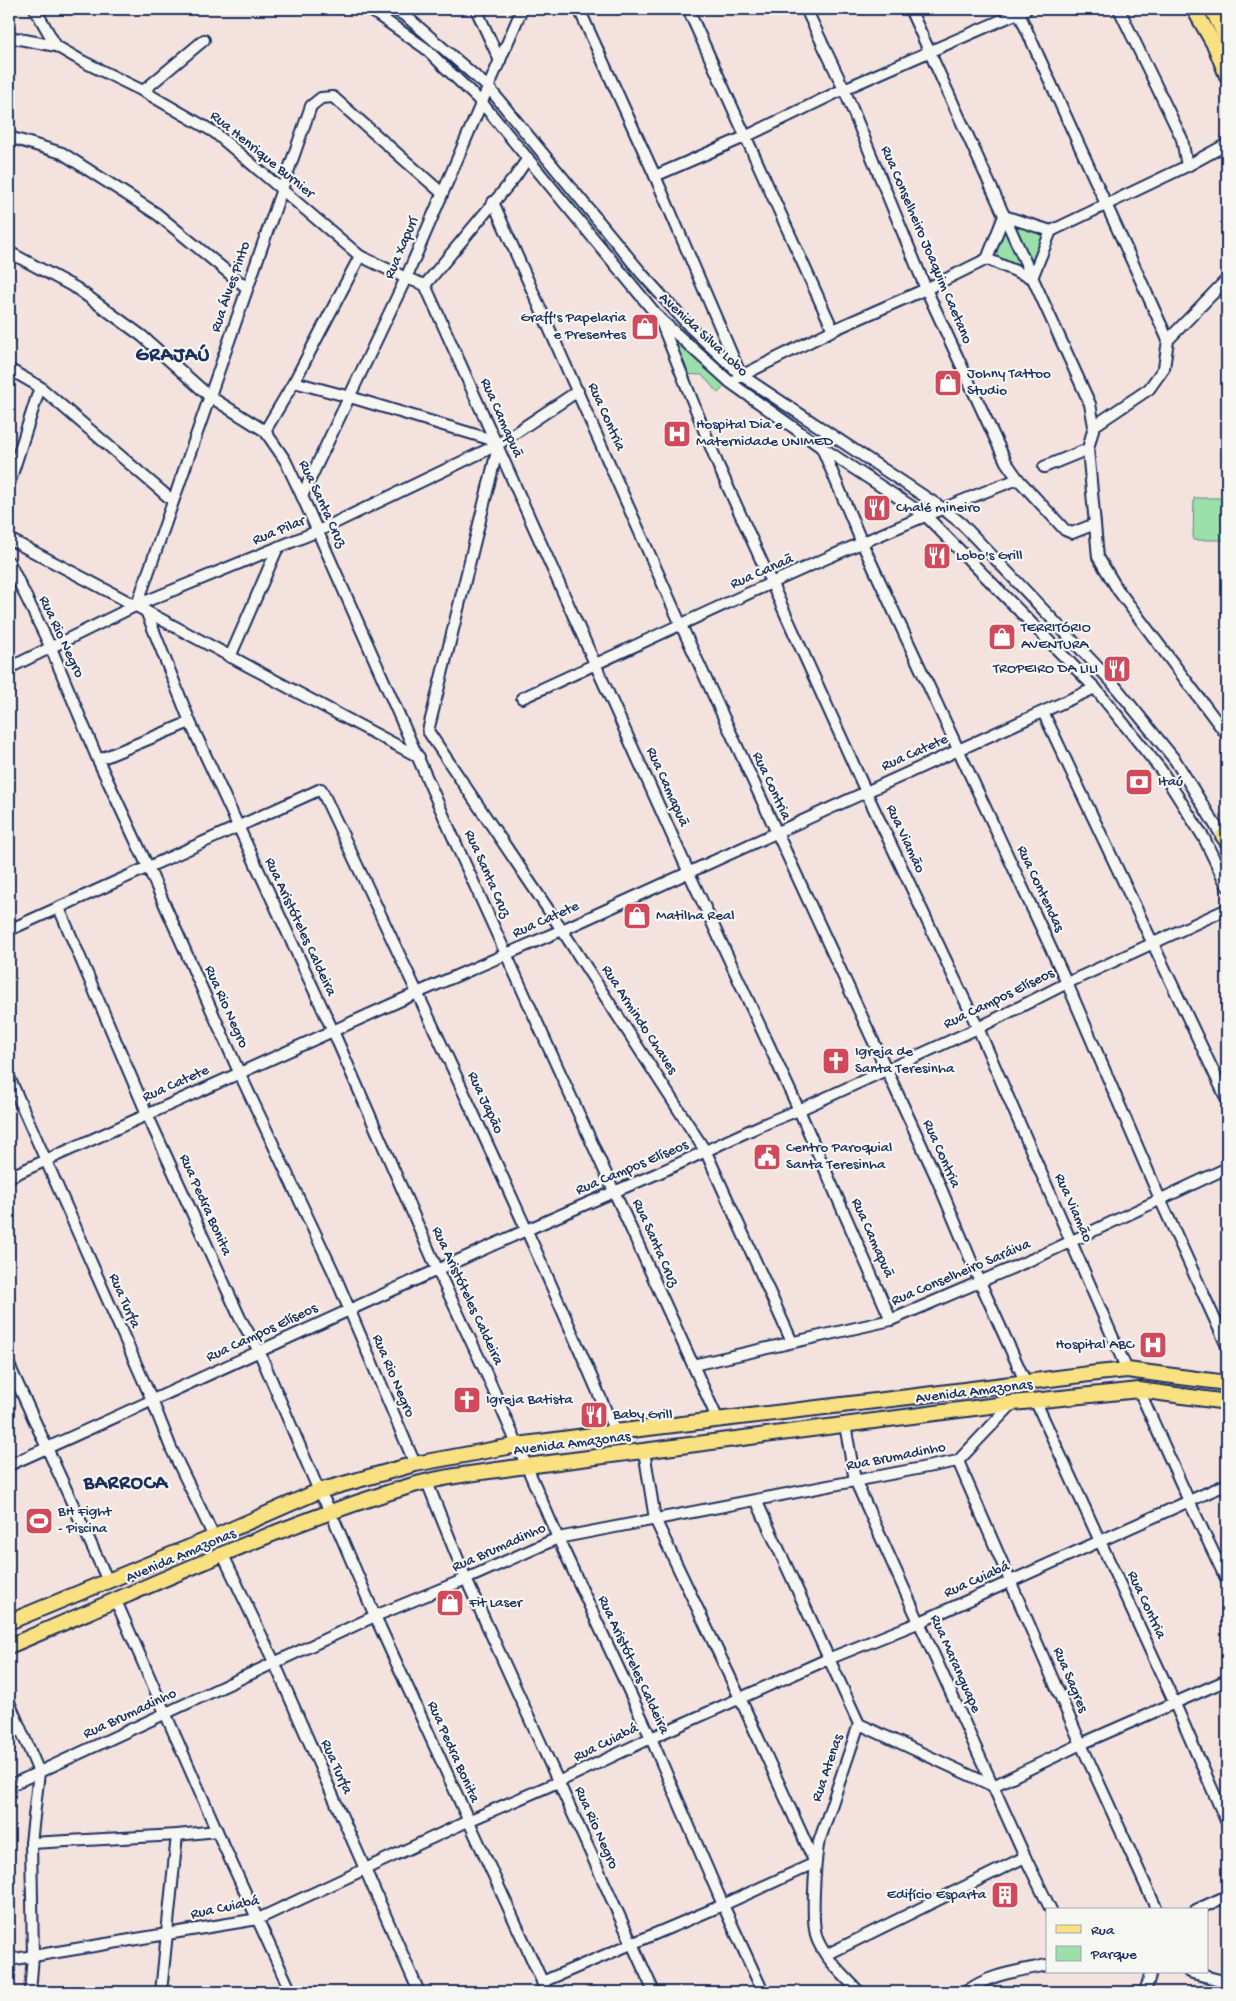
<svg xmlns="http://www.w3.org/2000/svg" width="1236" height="2001" viewBox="0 0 1236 2001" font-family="'Gochi Hand',sans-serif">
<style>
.green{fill:#9bdfaa;stroke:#5b8784}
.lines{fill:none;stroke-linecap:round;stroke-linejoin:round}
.minor-casing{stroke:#1b2f5e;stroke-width:14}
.major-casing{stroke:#1b2f5e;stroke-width:18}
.minor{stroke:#f6f6f2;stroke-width:10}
.major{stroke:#f9e181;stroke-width:14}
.labels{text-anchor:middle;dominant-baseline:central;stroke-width:4.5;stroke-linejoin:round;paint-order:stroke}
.street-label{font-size:15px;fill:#1b2f5e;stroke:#f6f6f2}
.poi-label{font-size:15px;fill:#1b2f5e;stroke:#f6f6f2;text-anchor:start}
.district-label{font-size:20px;font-weight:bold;letter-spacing:1px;fill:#1b2f5e;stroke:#f6f6f2}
</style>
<rect width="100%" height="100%" fill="#f4e2de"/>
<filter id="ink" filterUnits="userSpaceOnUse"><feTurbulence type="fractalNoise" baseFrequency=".02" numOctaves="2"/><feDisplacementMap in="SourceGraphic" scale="10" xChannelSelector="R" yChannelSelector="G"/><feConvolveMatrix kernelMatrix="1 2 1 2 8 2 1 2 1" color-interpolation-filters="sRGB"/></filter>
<g filter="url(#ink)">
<g class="green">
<polygon points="1014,224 1040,234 1042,238 1034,262 1023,267 1000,259 996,252 1004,228"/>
<polygon points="669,332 725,386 718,393 702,375 680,374"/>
<polygon points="1194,498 1226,498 1225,540 1193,540"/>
</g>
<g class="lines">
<defs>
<g id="minor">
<polyline points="35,9 56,46"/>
<polyline points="369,9 425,48 482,103 660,319 731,383 821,447 926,516 1095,688 1161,770 1204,838 1227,886"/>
<polyline points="394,9 407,17 489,88 643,275 689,326 741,375 942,508 962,524 1111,681 1175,760 1225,841"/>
<polyline points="476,9 500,61"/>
<polyline points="579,9 655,176 739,371"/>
<polyline points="688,9 833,330"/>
<polyline points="806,9 844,89 926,289 1006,462 1018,479 1065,530 1072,533 1095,524"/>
<polyline points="910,9 1090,404 1094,426 1088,449 1098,557 1118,590 1227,735"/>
<polyline points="1017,9 1168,340"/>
<polyline points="1119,9 1182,139 1187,166"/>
<polyline points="9,37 56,46 82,61 143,91 214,132 360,256 406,278 425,285 689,873 799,1110 891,1320"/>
<polyline points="143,91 204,40"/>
<polyline points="9,137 62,153 157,214 247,288"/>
<polyline points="655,176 747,136 844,89 1027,9"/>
<polyline points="493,202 681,625 937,1179 980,1282 1025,1381"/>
<polyline points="1004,216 1051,231"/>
<polyline points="1051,231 1187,166 1227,144"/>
<polyline points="9,252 76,288 142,336 209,396 265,431 285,460 302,496 461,855 718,1420"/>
<polyline points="987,259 1032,278 1051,231"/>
<polyline points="987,259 1004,216"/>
<polyline points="425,285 515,177 528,158"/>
<polyline points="661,322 718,465 866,792 978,1028 1127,1370"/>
<polyline points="9,369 40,387 173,501"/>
<polyline points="737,378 833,330 926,289 987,259"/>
<polyline points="294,382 350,397 496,441"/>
<polyline points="1094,426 1149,389 1164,368 1168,340 1227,279"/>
<polyline points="265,431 294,382 360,256"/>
<polyline points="498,447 428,731 562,930 706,1152 792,1342"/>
<polyline points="822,448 862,543 1067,983 1160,1199 1227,1346"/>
<polyline points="1044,467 1088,449"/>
<polyline points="9,484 40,387"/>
<polyline points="302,496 406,278 522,9"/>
<path d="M9 539C146 610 282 685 419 757"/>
<polyline points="9,562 51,648 98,760 148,867 239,1072 333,1271 415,1464"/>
<polyline points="137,605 311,106 321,98 333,97 442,193"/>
<polyline points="146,611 190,722 333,1031 438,1271 486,1373 558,1538 651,1738 723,1905 763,1992"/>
<polyline points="230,657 278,547"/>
<polyline points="9,668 137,605 318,531 497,445 578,391"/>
<path d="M522 698C686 623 849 543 1018 479"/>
<polyline points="1043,712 1227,1100"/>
<polyline points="98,760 190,722"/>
<polyline points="59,908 147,1114 240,1318 259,1351 319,1491 331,1512"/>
<path d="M9 930 321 789C422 1002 523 1215 615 1432"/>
<polyline points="9,1077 152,1400 171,1448 214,1537"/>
<polyline points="9,1177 417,993 562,930 1095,688"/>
<polyline points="9,1365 108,1581"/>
<polyline points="693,1365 891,1320 1042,1255 1227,1168"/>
<polyline points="1139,1390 1189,1501 1227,1581"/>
<polyline points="1035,1400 1175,1704 1227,1823"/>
<polyline points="845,1425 855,1480 1025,1857 1051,1910"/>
<polyline points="958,1461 1081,1744 1157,1910"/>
<path d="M9 1465C225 1369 438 1266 656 1174 704 1153 750 1128 799 1110L978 1028 1067 983 1227 909"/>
<polyline points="427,1482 466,1579 654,1992"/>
<path d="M756 1500 859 1724 818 1845C815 1866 810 1924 818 1941 827 1961 845 1976 859 1992"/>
<polyline points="335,1522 375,1616 547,1992"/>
<polyline points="223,1555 275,1664 419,1992"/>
<polyline points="116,1601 217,1831 291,1992"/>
<polyline points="9,1702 39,1772 31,1843 33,1956 30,1992"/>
<polyline points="859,1724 993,1786 1081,1744 1227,1680"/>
<polyline points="9,1786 375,1616 466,1579 558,1538 958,1461 1013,1403"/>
<polyline points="31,1843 177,1835 217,1831"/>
<polyline points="1196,1910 1227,1896"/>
<polyline points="826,1955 1025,1857"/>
<polyline points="9,1960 258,1919 468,1821 558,1782 651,1738 828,1659 920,1622 1227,1484"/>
<polyline points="1189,1972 1227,1982"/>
<polyline points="542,1982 723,1905 815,1863 740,1698 655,1519 644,1451"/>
<polyline points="161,1992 177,1835"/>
<path d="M966 1992C988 1974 1020 1971 1047 1965"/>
<polyline points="1145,1992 1151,1972"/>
</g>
<g id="major">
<polyline points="1194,9 1215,46 1227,76"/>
<polyline points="1212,9 1227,40"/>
<polyline points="1223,836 1227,841"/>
<polyline points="9,1622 214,1537 319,1491 415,1464 518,1445 615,1432 917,1396 1097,1373 1127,1370 1227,1383"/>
<path d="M9 1646C140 1591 274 1526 410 1486 443 1476 478 1473 511 1468L1013 1403 1139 1390 1227 1402"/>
</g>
</defs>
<use href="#minor" class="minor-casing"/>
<use href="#major" class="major-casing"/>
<use href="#minor" class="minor"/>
<use href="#major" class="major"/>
</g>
</g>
<defs>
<symbol id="shop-square" viewBox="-11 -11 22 22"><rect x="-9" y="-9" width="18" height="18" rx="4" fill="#d1495b" stroke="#f6f6f2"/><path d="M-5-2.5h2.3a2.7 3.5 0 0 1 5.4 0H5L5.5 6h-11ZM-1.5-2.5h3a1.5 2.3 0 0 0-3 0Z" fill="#fff"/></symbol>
<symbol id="hospital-square" viewBox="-11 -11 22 22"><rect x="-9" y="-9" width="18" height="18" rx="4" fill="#d1495b" stroke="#f6f6f2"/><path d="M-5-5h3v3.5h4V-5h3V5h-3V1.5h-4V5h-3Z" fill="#fff"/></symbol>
<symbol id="restaurant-square" viewBox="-11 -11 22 22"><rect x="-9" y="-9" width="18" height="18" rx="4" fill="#d1495b" stroke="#f6f6f2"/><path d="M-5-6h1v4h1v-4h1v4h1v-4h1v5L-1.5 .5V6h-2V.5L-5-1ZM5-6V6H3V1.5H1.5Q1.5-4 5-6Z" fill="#fff"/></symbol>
<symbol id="bank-square" viewBox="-11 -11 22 22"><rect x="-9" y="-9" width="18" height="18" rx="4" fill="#d1495b" stroke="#f6f6f2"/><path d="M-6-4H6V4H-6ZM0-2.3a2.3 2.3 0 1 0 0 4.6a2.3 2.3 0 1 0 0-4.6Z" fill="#fff"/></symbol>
<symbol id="church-square" viewBox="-11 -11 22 22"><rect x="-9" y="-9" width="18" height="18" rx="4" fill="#d1495b" stroke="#f6f6f2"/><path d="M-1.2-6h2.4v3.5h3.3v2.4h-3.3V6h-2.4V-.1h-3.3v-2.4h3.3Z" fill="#fff"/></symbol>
<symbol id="civic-square" viewBox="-11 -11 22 22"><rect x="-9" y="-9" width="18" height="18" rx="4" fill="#d1495b" stroke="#f6f6f2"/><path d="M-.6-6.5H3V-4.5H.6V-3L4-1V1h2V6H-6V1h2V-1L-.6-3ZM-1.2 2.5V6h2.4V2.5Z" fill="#fff"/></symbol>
<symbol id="stadium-square" viewBox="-11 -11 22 22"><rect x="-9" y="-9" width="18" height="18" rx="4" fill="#d1495b" stroke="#f6f6f2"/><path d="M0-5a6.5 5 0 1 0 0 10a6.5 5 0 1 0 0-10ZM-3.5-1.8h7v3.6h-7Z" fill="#fff"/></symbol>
<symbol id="building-square" viewBox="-11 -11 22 22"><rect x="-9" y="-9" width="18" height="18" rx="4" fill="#d1495b" stroke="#f6f6f2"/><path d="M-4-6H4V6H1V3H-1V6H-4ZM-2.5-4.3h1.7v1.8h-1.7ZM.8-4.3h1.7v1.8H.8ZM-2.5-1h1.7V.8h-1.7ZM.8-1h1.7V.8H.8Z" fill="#fff"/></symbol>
</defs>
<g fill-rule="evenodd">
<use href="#shop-square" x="629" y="311" width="32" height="32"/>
<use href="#shop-square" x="932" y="367" width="32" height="32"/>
<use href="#hospital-square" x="661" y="418" width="32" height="32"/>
<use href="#restaurant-square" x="861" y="492" width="32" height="32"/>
<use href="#restaurant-square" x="921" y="540" width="32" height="32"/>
<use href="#shop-square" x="986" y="621" width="32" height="32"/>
<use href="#restaurant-square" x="1101" y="653" width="32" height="32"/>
<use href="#bank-square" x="1123" y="766" width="32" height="32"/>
<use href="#shop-square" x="621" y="900" width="32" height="32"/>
<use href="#church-square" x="820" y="1045" width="32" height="32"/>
<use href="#civic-square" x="751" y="1141" width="32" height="32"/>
<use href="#hospital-square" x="1137" y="1329" width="32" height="32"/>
<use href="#church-square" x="451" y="1384" width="32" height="32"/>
<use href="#restaurant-square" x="578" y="1399" width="32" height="32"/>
<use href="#stadium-square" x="23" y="1505" width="32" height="32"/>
<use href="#shop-square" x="434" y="1587" width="32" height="32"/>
<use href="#building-square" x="989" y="1879" width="32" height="32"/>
</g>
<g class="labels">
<g class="street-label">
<text transform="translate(262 155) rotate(39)">Rua Henrique Burnier</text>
<text transform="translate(926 245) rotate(67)">Rua Conselheiro Joaquim Caetano</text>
<text transform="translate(402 248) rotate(-67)">Rua Xapurí</text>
<text transform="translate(231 287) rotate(-71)">Rua Álves Pinto</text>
<text transform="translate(703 335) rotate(43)">Avenida Silva Lobo</text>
<text transform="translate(606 417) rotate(66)">Rua Contria</text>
<text transform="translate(501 418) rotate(66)">Rua Camapuã</text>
<text transform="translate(322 504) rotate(65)">Rua Santa Cruz</text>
<text transform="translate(279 531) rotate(-22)">Rua Pilar</text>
<text transform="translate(762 572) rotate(-24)">Rua Canaã</text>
<text transform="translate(61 637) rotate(65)">Rua Rio Negro</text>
<text transform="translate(915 753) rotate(-24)">Rua Catete</text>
<text transform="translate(771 786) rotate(65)">Rua Contria</text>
<text transform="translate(667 787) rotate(66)">Rua Camapuã</text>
<text transform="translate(905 839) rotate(65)">Rua Viamão</text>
<text transform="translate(487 874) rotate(66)">Rua Santa Cruz</text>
<text transform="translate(1040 889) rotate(65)">Rua Contendas</text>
<text transform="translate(546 920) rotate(-24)">Rua Catete</text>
<text transform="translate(300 927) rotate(65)">Rua Aristóteles Caldeira</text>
<text transform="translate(999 999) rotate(-26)">Rua Campos Elíseos</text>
<text transform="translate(226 1007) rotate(66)">Rua Rio Negro</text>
<text transform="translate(639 1020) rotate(57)">Rua Armindo Chaves</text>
<text transform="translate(176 1084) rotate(-24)">Rua Catete</text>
<text transform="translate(485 1103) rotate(65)">Rua Japão</text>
<text transform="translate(941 1154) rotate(66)">Rua Contria</text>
<text transform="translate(632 1168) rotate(-23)">Rua Campos Elíseos</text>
<text transform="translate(205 1205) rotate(66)">Rua Pedra Bonita</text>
<text transform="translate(1073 1208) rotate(66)">Rua Viamão</text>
<text transform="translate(872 1238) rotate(66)">Rua Camapuã</text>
<text transform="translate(655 1243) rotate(66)">Rua Santa Cruz</text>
<text transform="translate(961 1273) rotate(-23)">Rua Conselheiro Saráiva</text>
<text transform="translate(467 1296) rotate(65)">Rua Aristóteles Caldeira</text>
<text transform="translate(124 1301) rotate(66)">Rua Turfa</text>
<text transform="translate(262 1333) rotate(-25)">Rua Campos Elíseos</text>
<text transform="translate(393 1376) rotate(67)">Rua Rio Negro</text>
<text transform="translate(974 1392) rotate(-7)">Avenida Amazonas</text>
<text transform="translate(572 1444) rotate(-7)">Avenida Amazonas</text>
<text transform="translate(896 1457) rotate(-11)">Rua Brumadinho</text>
<text transform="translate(499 1548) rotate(-24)">Rua Brumadinho</text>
<text transform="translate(181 1556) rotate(-23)">Avenida Amazonas</text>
<text transform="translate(977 1580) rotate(-24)">Rua Cuiabá</text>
<text transform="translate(1146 1605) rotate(65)">Rua Contria</text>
<text transform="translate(955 1664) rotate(66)">Rua Maranguape</text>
<text transform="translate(633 1665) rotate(65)">Rua Aristóteles Caldeira</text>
<text transform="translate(1070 1680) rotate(67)">Rua Sagres</text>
<text transform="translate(130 1714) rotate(-25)">Rua Brumadinho</text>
<text transform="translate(606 1743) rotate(-26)">Rua Cuiabá</text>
<text transform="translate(453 1752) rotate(66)">Rua Pedra Bonita</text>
<text transform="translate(336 1767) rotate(66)">Rua Turfa</text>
<text transform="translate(828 1768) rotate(-71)">Rua Atenas</text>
<text transform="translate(596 1828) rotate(66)">Rua Rio Negro</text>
<text transform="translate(225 1908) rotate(-12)">Rua Cuiabá</text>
</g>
<g class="poi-label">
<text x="626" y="318" text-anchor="end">Graff's Papelaria<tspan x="626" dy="17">e Presentes</tspan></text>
<text x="967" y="374">Johny Tattoo<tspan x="967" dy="17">Studio</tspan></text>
<text x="696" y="425">Hospital Dia e<tspan x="696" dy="17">Maternidade UNIMED</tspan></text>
<text x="896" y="508">Chalé mineiro</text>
<text x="956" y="556">Lobo's Grill</text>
<text x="1021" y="628">TERRITÓRIO<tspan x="1021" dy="17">AVENTURA</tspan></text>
<text x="1098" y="669" text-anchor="end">TROPEIRO DA LILI</text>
<text x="1158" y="782">Itaú</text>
<text x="656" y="916">Matilha Real</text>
<text x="855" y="1052">Igreja de<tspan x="855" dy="17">Santa Teresinha</tspan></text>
<text x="786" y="1148">Centro Paroquial<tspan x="786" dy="17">Santa Teresinha</tspan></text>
<text x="1134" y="1345" text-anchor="end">Hospital ABC</text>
<text x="486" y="1400">Igreja Batista</text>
<text x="613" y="1415">Baby Grill</text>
<text x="58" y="1512">BH Fight<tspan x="58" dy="17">- Piscina</tspan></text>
<text x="469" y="1603">Fit Laser</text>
<text x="986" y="1895" text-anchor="end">Edifício Esparta</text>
</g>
<g class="district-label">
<text x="173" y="356">GRAJAÚ</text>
<text x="126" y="1484">BARROCA</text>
</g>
</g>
<rect width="1236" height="2001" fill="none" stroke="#f6f6f2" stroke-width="30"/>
<rect x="15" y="15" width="1206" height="1971" fill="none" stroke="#1b2f5e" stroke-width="2" filter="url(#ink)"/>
<rect x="1046" y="1908" width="162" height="65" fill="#f6f6f2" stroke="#9ea6b7"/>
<rect x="1056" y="1925" width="25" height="8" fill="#f9e181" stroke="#9ea6b7"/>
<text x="1091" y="1934" font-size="15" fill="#1b2f5e">Rua</text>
<rect x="1056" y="1946" width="25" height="15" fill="#9bdfaa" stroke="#9ea6b7"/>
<text x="1091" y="1958" font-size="15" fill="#1b2f5e">Parque</text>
</svg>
